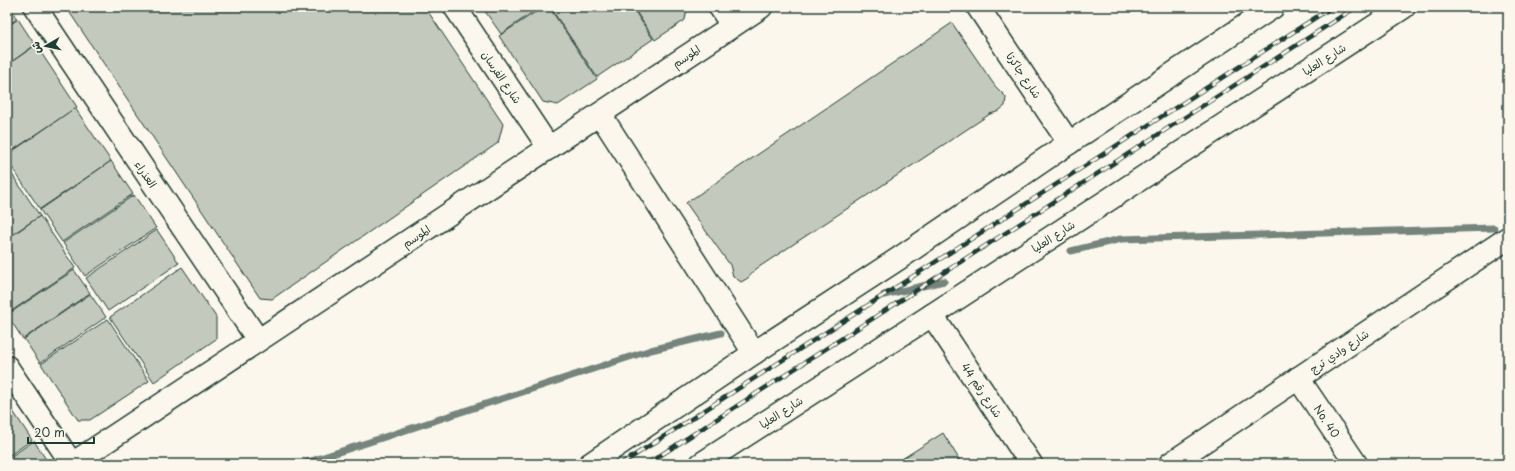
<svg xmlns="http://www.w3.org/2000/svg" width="1515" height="471" viewBox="0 0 1515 471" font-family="'Playpen Sans','Playpen Sans Arabic',sans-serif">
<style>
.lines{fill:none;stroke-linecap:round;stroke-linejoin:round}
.stream{stroke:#74847b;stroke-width:7}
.building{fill:#c4c9be;stroke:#1f3d34}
.street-casing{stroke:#1f3d34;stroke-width:25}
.secondary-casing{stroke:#1f3d34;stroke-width:25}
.street{stroke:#fbf7ec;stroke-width:22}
.secondary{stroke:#fbf7ec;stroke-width:22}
.rail-casing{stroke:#1f3d34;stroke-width:4.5}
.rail{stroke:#fbf7ec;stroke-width:3;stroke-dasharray:9;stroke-linecap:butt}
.labels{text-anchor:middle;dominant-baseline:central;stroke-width:3;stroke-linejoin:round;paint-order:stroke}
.street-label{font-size:11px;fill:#1f3d34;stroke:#fbf7ec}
</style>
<rect width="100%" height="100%" fill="#fbf7ec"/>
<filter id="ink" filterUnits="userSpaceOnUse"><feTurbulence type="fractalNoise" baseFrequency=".025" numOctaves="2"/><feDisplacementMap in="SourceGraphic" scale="8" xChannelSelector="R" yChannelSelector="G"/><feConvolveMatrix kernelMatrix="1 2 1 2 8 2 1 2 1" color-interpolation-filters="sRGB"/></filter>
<g filter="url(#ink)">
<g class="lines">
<g class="stream">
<polyline points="1071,251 1121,239 1494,228"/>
<polyline points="884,295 944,281"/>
<polyline points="302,464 651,350 721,333"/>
</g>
</g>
<g class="building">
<polygon points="7,7 10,7 17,19 7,26"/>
<polygon points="66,7 425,7 503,124 498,143 272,299 260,298"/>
<polygon points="482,7 540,7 501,34"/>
<polygon points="543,7 549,7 597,79 558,105 543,102 499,36"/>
<polygon points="550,7 632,7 653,39 597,77"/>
<polygon points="633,7 687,7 685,20 655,40"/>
<polygon points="18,19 35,45 7,65 7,27"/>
<polygon points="952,23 995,86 1006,97 1005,106 997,112 990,114 756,269 748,278 741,282 733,276 730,265 686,203"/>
<polygon points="36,45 77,107 7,154 7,65"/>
<polygon points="75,108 111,161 40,209 7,160 7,155"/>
<polygon points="111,161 133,194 62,242 40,210"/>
<polygon points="7,167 40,216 7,238"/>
<polygon points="134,195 156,228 85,276 63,243"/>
<polygon points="40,216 75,268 7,314 7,239"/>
<polygon points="157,230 179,263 108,311 86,278"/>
<polygon points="182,267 216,317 216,339 154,382 110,317"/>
<polygon points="74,270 90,293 23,339 7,315"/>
<polygon points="90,294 106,317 40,363 24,339"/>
<polygon points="108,319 149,381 90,420 78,420 41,364"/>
<polygon points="9,405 32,440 7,457 7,406"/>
<polygon points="943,433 962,464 894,464"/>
<polygon points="34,441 49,464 7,464 7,459"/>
</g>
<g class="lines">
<defs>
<g id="street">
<polyline points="35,7 258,340"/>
<polyline points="455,7 549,148"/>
<polyline points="720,7 732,26"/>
<polyline points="978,7 1069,143"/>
<polyline points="600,114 754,353"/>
<polyline points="932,315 1031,464"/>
<polyline points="7,367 72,464 761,7"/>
<polyline points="1298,378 1356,464"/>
<polyline points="1170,464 1508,238"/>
</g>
<g id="secondary">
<polyline points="590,464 754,353 898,259 1069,143 1273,7"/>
<polyline points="701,464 932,315 1404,7"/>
</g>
</defs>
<use href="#street" class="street-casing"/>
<use href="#secondary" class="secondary-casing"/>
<use href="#street" class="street"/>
<use href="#secondary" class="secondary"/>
<defs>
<g id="rail">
<polyline points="621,464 1332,7"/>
<polyline points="647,464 1356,7"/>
</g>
</defs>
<use href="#rail" class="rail-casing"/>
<use href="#rail" class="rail"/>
</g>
</g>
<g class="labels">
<g class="street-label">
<text transform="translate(686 56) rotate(-34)">الموسم</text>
<text transform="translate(1324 59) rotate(-33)">شارع العليا</text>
<text transform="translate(1024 75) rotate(56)">شارع جاكرتا</text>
<text transform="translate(502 77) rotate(56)">شارع الفرسان</text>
<text transform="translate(146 174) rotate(56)">العذراء</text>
<text transform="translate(416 236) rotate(-34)">الموسم</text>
<text transform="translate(1053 236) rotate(-33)">شارع العليا</text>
<text transform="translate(1339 351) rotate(-34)">شارع وادي ترج</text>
<text transform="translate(982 390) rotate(56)">شارع رقم 44</text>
<text transform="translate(781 412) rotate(-33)">شارع العليا</text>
<text transform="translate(1327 421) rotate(56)">No. 40</text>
</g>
</g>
<rect width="1515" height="471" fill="none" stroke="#fbf7ec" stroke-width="24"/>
<rect x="12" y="12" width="1491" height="447" fill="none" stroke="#1f3d34" stroke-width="1.5" filter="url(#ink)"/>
<g transform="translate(46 46) rotate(261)" stroke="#fbf7ec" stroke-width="3" paint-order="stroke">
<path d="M0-3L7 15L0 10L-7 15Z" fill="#1f3d34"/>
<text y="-6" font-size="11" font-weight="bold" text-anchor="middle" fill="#1f3d34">ش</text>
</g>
<path d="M28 437v6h66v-6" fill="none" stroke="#1f3d34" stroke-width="2"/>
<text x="34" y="437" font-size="12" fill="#1f3d34" stroke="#fbf7ec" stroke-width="3" paint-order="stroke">20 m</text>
</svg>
